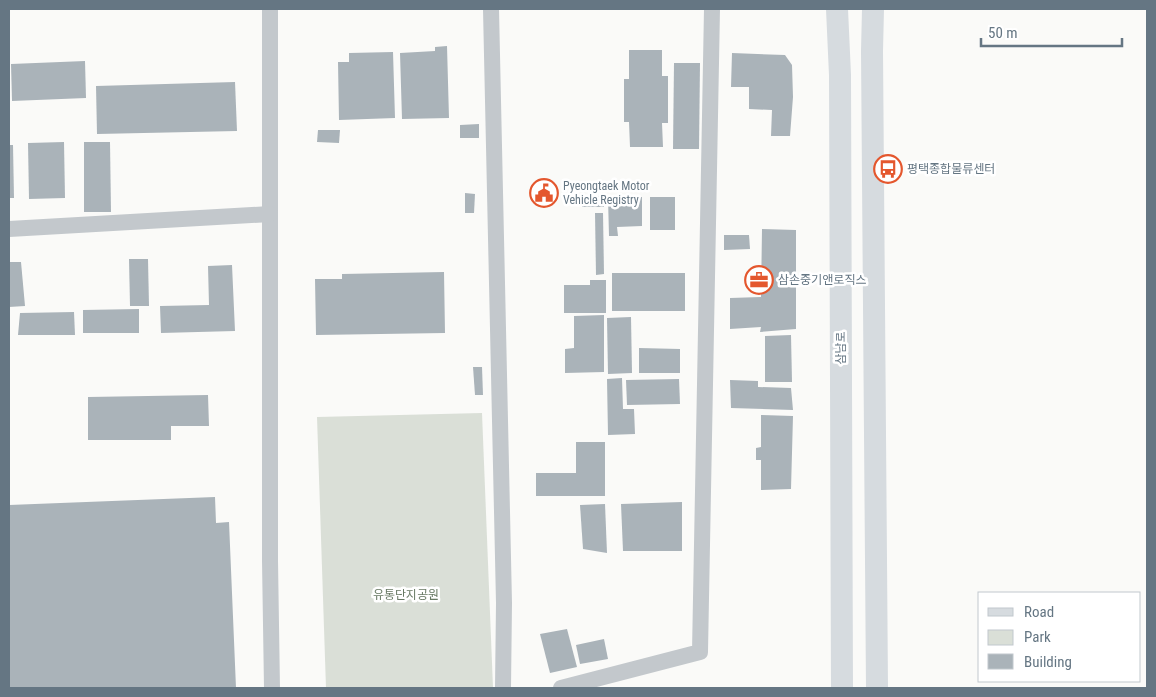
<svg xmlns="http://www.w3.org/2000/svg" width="1156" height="697" viewBox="0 0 1156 697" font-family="'Roboto Condensed','Noto Sans KR',sans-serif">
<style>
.green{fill:#dadfd7}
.building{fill:#aab3b9}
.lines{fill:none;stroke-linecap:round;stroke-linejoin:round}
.street{stroke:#c3c8cc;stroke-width:16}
.secondary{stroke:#d6dbdf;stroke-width:22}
.labels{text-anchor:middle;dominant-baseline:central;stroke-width:5;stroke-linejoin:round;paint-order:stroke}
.poi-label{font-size:12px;fill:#657683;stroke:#fff;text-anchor:start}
.street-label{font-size:12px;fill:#657683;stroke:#fff}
.park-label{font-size:12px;fill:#687a64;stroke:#fff}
</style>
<rect width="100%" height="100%" fill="#fafaf8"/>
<polygon class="green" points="482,413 493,688 326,688 317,417"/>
<g class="building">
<polygon points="447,46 449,118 402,119 400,53 435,51 435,47"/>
<polygon points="629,50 662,50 662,76 668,76 668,123 662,123 663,147 630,147 629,122 624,122 624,79 629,79"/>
<polygon points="393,52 395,118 339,120 338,62 349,62 349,53"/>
<polygon points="732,53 785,55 792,65 793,97 790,136 771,136 772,110 749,109 749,87 731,87"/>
<polygon points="85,61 86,98 12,101 11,64"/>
<polygon points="674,63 700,63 699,149 673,149"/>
<polygon points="235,82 237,131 97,134 96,86"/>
<polygon points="479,124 479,138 460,138 460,125"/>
<polygon points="318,130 340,130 339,143 317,142"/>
<polygon points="64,142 65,198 29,199 28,143"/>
<polygon points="84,142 110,142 111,212 84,212"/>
<polygon points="9,145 13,145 14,198 9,198"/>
<polygon points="465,193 475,194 474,213 465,213"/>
<rect x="582" y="196" width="22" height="11"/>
<polygon points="642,197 642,226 617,227 618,236 609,236 608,198"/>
<rect x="650" y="197" width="25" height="33"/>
<polygon points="595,213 603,213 604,274 596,275"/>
<polygon points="762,229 796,230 796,329 760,332 761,327 730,329 730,298 761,297"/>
<polygon points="724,235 749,235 750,249 724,250"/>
<polygon points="129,259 148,259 149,306 130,306"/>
<polygon points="9,262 21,262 25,306 9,307"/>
<polygon points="232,265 235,331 161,333 160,306 209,305 208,266"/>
<polygon points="444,272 445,333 316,335 315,279 342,279 342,274"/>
<rect x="612" y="273" width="73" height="38"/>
<polygon points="590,280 606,280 606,313 564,313 564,285 590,285"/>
<polygon points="139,309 139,333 83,333 83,310"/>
<polygon points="74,312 75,335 18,335 20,313"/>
<polygon points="604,315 604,372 565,373 565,349 574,348 574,316"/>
<polygon points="631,317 632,373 608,374 607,318"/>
<polygon points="791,335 792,382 765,382 765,336"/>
<polygon points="639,348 680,349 680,373 639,373"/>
<polygon points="473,367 482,367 483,395 475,395"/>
<polygon points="622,378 623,409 634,409 635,434 608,435 607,379"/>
<polygon points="679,379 680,404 627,405 626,380"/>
<polygon points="730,380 758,381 758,387 791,388 793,410 731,408"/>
<polygon points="208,395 209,426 171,426 171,440 88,440 88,397"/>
<polygon points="761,415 793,416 791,489 761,490 761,460 756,460 756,448 761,447"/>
<polygon points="576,442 605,442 605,496 536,496 536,473 576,473"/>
<polygon points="215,497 216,523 229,522 236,688 9,688 9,505"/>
<polygon points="682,502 682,551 623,551 621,504"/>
<polygon points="605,504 607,553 583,549 580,505"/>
<polygon points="567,629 577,667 550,673 540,634"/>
<polygon points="604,639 608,659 580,664 576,645"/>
</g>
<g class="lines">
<g class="street">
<polyline points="270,9 270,561 272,688"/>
<polyline points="491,9 504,603 503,688"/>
<polyline points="9,229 270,214"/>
<polyline points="561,688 700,652 712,9"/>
</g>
<g class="secondary">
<polyline points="837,9 840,75 842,688"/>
<polyline points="873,9 872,51 877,688"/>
</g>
</g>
<defs>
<symbol id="bus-ring" viewBox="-11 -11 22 22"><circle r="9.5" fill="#fff" stroke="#e4572e" stroke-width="1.5"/><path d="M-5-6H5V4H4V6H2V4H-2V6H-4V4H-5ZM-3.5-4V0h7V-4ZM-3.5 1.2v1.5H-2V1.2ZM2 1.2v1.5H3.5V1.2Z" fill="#e4572e"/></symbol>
<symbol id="civic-ring" viewBox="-11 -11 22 22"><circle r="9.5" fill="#fff" stroke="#e4572e" stroke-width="1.5"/><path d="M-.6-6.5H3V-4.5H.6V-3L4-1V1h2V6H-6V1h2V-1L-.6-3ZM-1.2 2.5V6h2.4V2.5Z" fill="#e4572e"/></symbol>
<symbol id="office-ring" viewBox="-11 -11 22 22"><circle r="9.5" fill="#fff" stroke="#e4572e" stroke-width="1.5"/><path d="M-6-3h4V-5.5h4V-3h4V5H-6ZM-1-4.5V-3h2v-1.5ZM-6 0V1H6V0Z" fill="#e4572e"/></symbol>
</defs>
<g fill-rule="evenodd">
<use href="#bus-ring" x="872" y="153" width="32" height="32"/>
<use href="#civic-ring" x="528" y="177" width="32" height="32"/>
<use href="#office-ring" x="743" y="264" width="32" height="32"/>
</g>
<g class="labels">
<g class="poi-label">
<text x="907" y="169">평택종합물류센터</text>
<text x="563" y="186">Pyeongtaek Motor<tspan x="563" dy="14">Vehicle Registry</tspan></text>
<text x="778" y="280">삼손중기앤로직스</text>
</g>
<g class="street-label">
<text transform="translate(841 348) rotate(-90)">삼남로</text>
</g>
<g class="park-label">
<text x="406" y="595">유통단지공원</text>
</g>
</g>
<rect width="1156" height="697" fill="none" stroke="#657683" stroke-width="20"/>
<rect x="978" y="592" width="162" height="90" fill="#ffffff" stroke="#c1c8cd"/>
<rect x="988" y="608" width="25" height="8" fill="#d6dbdf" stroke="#c1c8cd"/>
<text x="1024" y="617" font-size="15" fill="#657683">Road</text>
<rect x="988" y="630" width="25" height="15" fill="#dadfd7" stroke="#c1c8cd"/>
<text x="1024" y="642" font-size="15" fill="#657683">Park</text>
<rect x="988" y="654" width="25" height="15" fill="#aab3b9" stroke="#c1c8cd"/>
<text x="1024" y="667" font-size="15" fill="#657683">Building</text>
<path d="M981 38v8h141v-8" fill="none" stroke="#657683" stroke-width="2.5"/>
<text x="988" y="38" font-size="15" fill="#657683" stroke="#ffffff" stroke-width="4" paint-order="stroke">50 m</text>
</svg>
